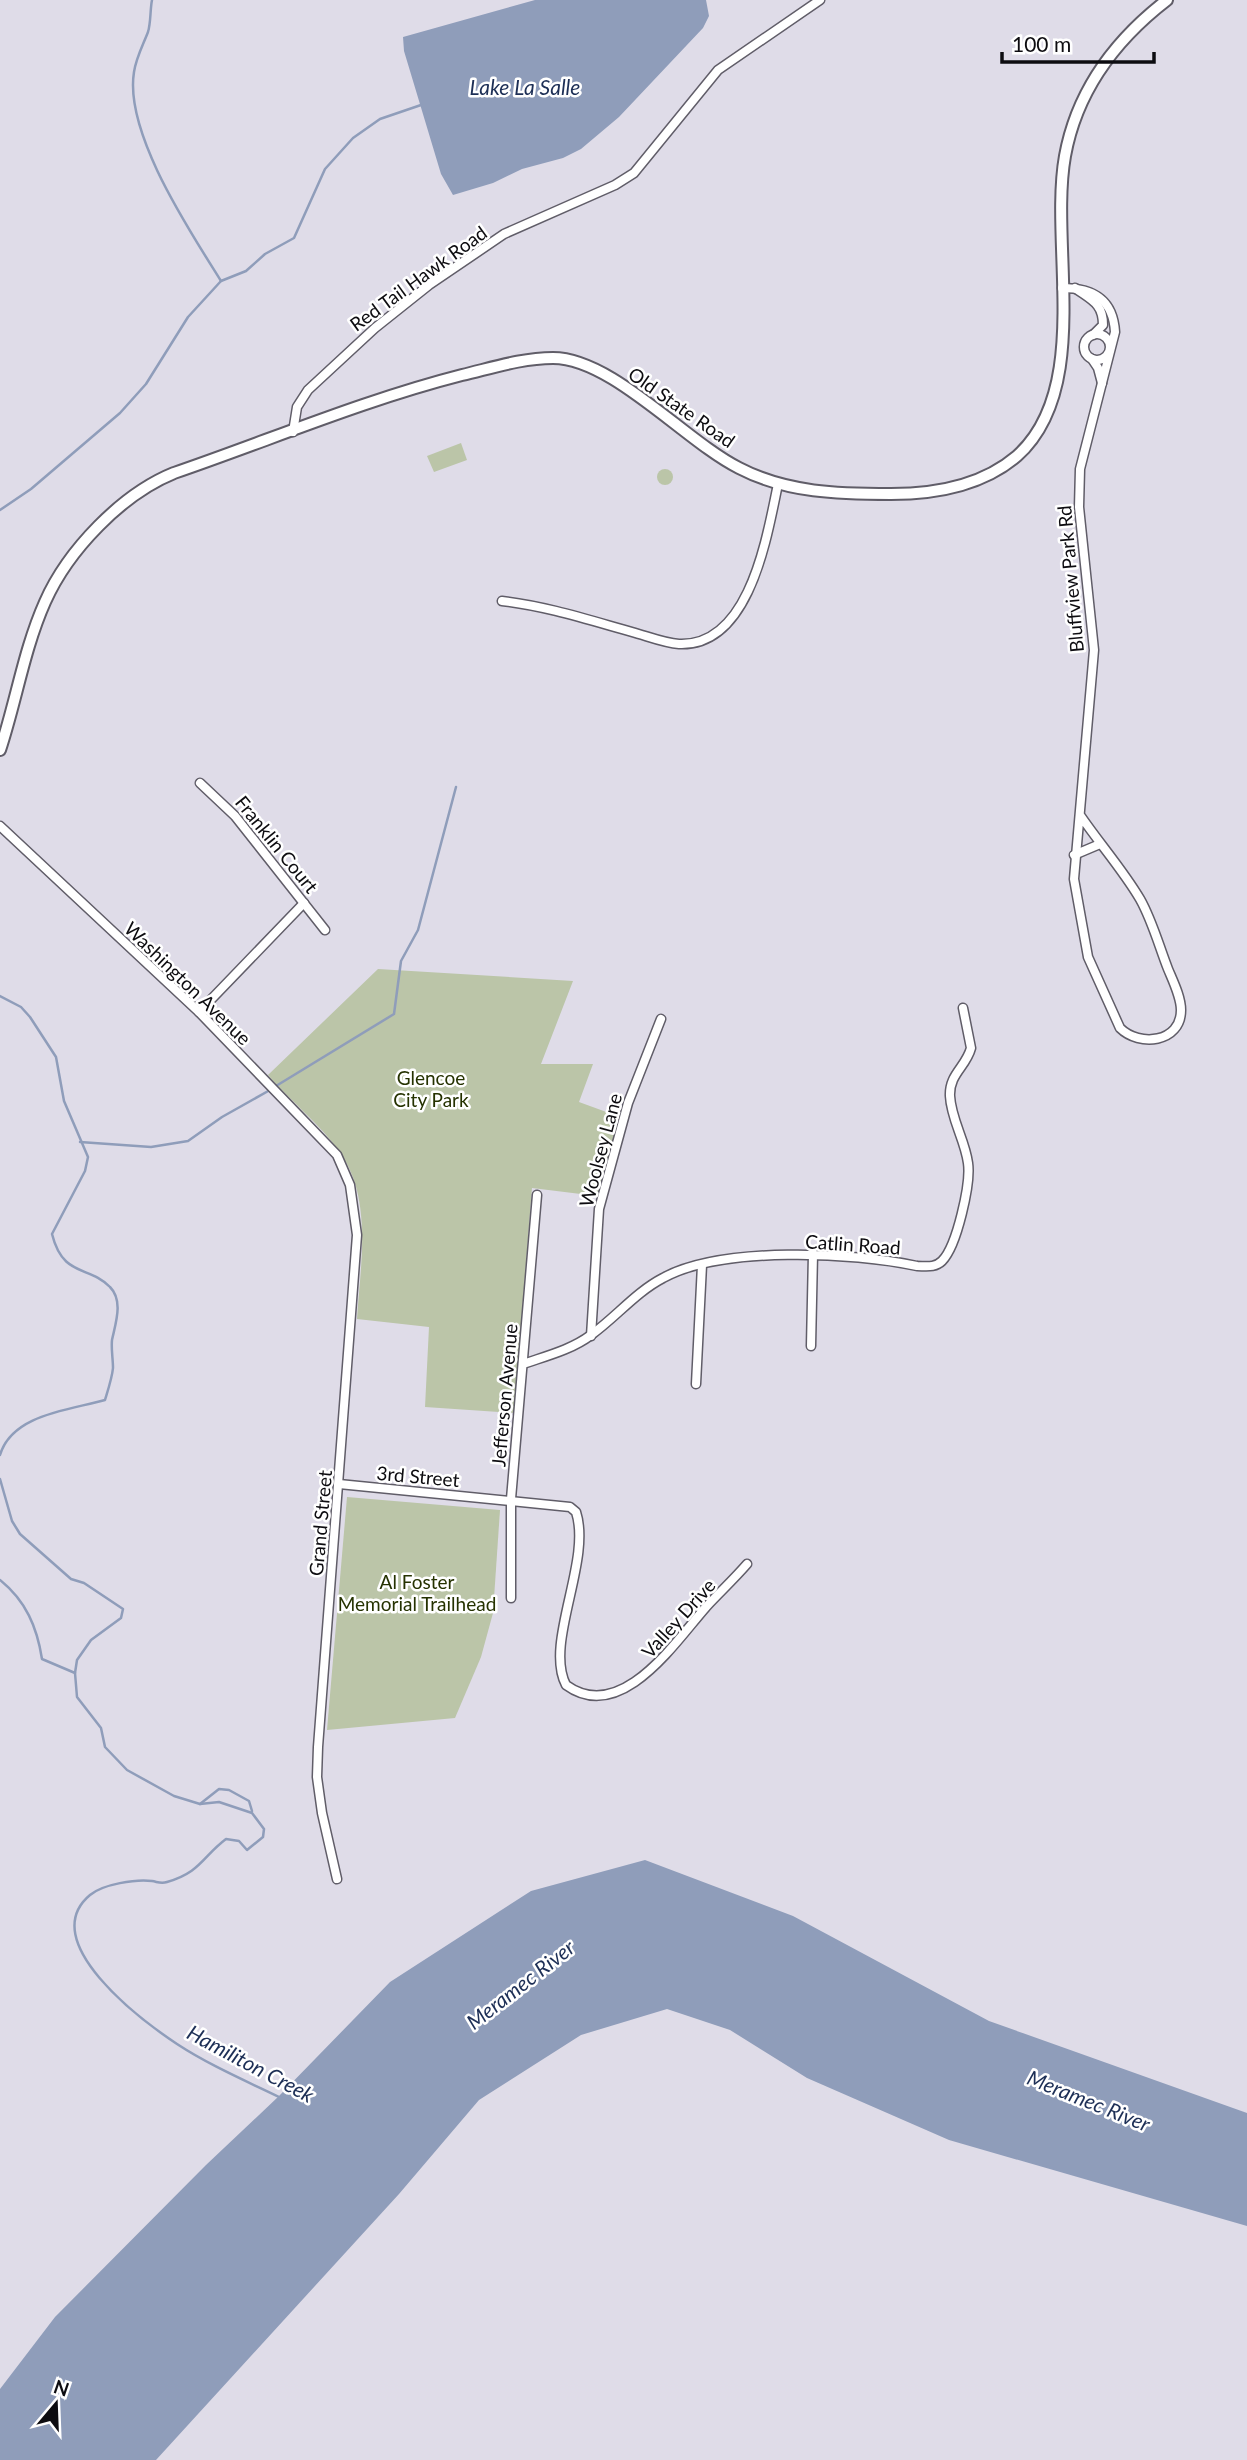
<svg xmlns="http://www.w3.org/2000/svg" width="1247" height="2460" viewBox="0 0 1247 2460" font-family="Lato,sans-serif">
<style>
.green{fill:#bbc5a8}
.water{fill:#8f9dba}
.lines{fill:none;stroke-linecap:round;stroke-linejoin:round}
.stream{stroke:#8f9dba;stroke-width:2.5}
.minor-casing{stroke:#605d68;stroke-width:11}
.tertiary-casing{stroke:#605d68;stroke-width:14}
.minor{stroke:#fff;stroke-width:8}
.tertiary{stroke:#fff;stroke-width:10}
.labels{text-anchor:middle;dominant-baseline:central;stroke-width:5;stroke-linejoin:round;paint-order:stroke}
.street-label{font-size:19px;fill:#0d0c10;stroke:#fff}
.park-label{font-size:19px;fill:#253200;stroke:#fff}
.water-label{font-size:21px;font-style:italic;fill:#1d2f56;stroke:#fff}
</style>
<rect width="100%" height="100%" fill="#dfdce8"/>
<g class="green">
<polygon points="461,443 467,460 434,472 427,456"/>
<circle cx="665" cy="477" r="8"/>
<path d="M378 969 573 981 541 1064H593L579 1102 620 1117 597 1196 532 1188 514 1413 425 1407 429 1327 357 1319C360 1269 372 1204 344 1159 328 1131 290 1101 268 1075Z"/>
<polygon points="347,1497 500,1510 493,1613 481,1657 455,1718 327,1730"/>
</g>
<g class="water">
<polygon points="535,0 706,0 709,16 703,28 619,117 581,149 563,158 522,169 493,183 453,195 441,174 404,51 403,37"/>
<polygon points="645,1860 793,1916 989,2021 1247,2113 1247,2226 949,2140 807,2078 730,2030 667,2009 581,2035 479,2100 399,2194 156,2460 0,2460 0,2389 55,2317 206,2165 279,2096 390,1982 531,1891"/>
</g>
<g class="lines">
<g class="stream">
<path d="M152 0C150 10 151 22 148 32 143 45 136 58 134 72 124 133 190 231 221 281"/>
<polyline points="0,510 31,489 120,413 146,384 188,317 221,281 246,271 265,254 294,238 325,169 353,138 380,119 421,105"/>
<path d="M0 996 21 1007 30 1017 56 1057 64 1101 88 1157 85 1171 52 1234C63 1278 89 1265 110 1287 124 1301 115 1325 112 1340 111 1349 113 1359 113 1368 112 1378 108 1390 105 1400 70 1410 12 1414 0 1455"/>
<polyline points="276,1086 394,1014 401,961 418,930 456,787"/>
<polyline points="80,1142 151,1147 188,1141 222,1117 270,1090"/>
<path d="M0 1479 12 1521 20 1534 71 1579 84 1583 123 1609 121 1618 91 1640 77 1660 75 1673 77 1697 101 1728 105 1747 127 1770 174 1796 200 1804 219 1802 252 1813 264 1829 263 1837 247 1850 239 1841 226 1839C202 1857 201 1872 167 1882 161 1884 158 1882 152 1881 136 1879 103 1884 90 1895 35 1941 141 2020 177 2044 209 2065 246 2081 281 2098"/>
<path d="M0 1580C26 1601 37 1627 42 1659L75 1673"/>
<polyline points="200,1804 219,1789 229,1790 249,1801 252,1811"/>
</g>
<defs>
<g id="minor">
<path d="M1062 288C1093 288 1113 299 1115 332L1080 469 1079 507 1094 650 1074 879 1088 957 1120 1028C1139 1047 1181 1043 1181 1010 1181 997 1173 981 1168 969 1159 946 1152 920 1140 899 1123 870 1099 843 1080 815"/>
<path d="M1075 288C1091 300 1103 303 1103 325L1093 335"/>
<circle cx="1097" cy="347" r="13"/>
<polyline points="1092,359 1098,368 1102,383"/>
<polyline points="293,432 297,407 308,390 375,328 429,285 504,234 615,185 634,173 718,70 820,0"/>
<path d="M502 601C546 606 589 620 632 632 647 636 664 643 679 644 750 647 767 536 778 484"/>
<polyline points="200,783 235,816 325,930"/>
<polyline points="0,826 199,1012 337,1155 350,1185 357,1235 318,1747 317,1777 322,1813 337,1879"/>
<polyline points="1074,855 1100,844"/>
<polyline points="199,1012 304,903"/>
<polyline points="591,1336 599,1209 628,1103 661,1019"/>
<polyline points="811,1346 813,1254"/>
<path d="M523 1364C546 1356 571 1350 591 1335 616 1317 636 1292 663 1278 721 1246 853 1252 917 1266 926 1266 935 1268 942 1261 957 1246 971 1183 968 1163 965 1140 951 1119 950 1096 949 1074 966 1067 971 1048L963 1008"/>
<polyline points="696,1384 702,1265"/>
<path d="M339 1484 570 1507 576 1512C592 1561 544 1643 566 1685 621 1725 675 1642 706 1607 720 1592 734 1579 747 1564"/>
<polyline points="511,1598 511,1499 537,1195"/>
</g>
<path id="tertiary" d="M0 750C16 702 24 649 45 602 68 550 122 494 174 473 270 440 364 400 462 375 492 368 522 358 553 358 612 358 685 441 739 468 787 493 839 494 891 494 936 494 982 486 1017 456 1093 388 1049 245 1065 156 1077 90 1115 40 1167 0"/>
</defs>
<use href="#minor" class="minor-casing"/>
<use href="#tertiary" class="tertiary-casing"/>
<use href="#minor" class="minor"/>
<use href="#tertiary" class="tertiary"/>
</g>
<g class="labels">
<g class="street-label">
<text transform="translate(418 278) rotate(-36)">Red Tail Hawk Road</text>
<text transform="translate(682 407) rotate(35)">Old State Road</text>
<text transform="translate(1070 579) rotate(-95)">Bluffview Park Rd</text>
<text transform="translate(277 844) rotate(51)">Franklin Court</text>
<text transform="translate(188 983) rotate(44)">Washington Avenue</text>
<text transform="translate(600 1150) rotate(-75)">Woolsey Lane</text>
<text transform="translate(853 1244) rotate(4)">Catlin Road</text>
<text transform="translate(504 1395) rotate(-85)">Jefferson Avenue</text>
<text transform="translate(418 1476) rotate(5)">3rd Street</text>
<text transform="translate(320 1523) rotate(-85)">Grand Street</text>
<text transform="translate(678 1618) rotate(-48)">Valley Drive</text>
</g>
<g class="park-label">
<text x="431" y="1077">Glencoe<tspan x="431" dy="22">City Park</tspan></text>
<text x="417" y="1581">Al Foster<tspan x="417" dy="22">Memorial Trailhead</tspan></text>
</g>
<g class="water-label">
<text x="525" y="86">Lake La Salle</text>
<text transform="translate(520 1984) rotate(-38)">Meramec River</text>
<text transform="translate(251 2063) rotate(28)">Hamiliton Creek</text>
<text transform="translate(1089 2100) rotate(22)">Meramec River</text>
</g>
</g>
<g transform="translate(56 2404) rotate(19)" stroke="#ffffff" stroke-width="5" paint-order="stroke">
<path d="M0-5L12 26L0 18L-12 26Z" fill="#0d0c10"/>
<text y="-10" font-size="19" font-weight="bold" text-anchor="middle" fill="#0d0c10">N</text>
</g>
<path d="M1002 52v10h152v-10" fill="none" stroke="#0d0c10" stroke-width="3.5"/>
<text x="1012" y="52" font-size="21" fill="#0d0c10" stroke="#ffffff" stroke-width="5" paint-order="stroke">100 m</text>
</svg>
